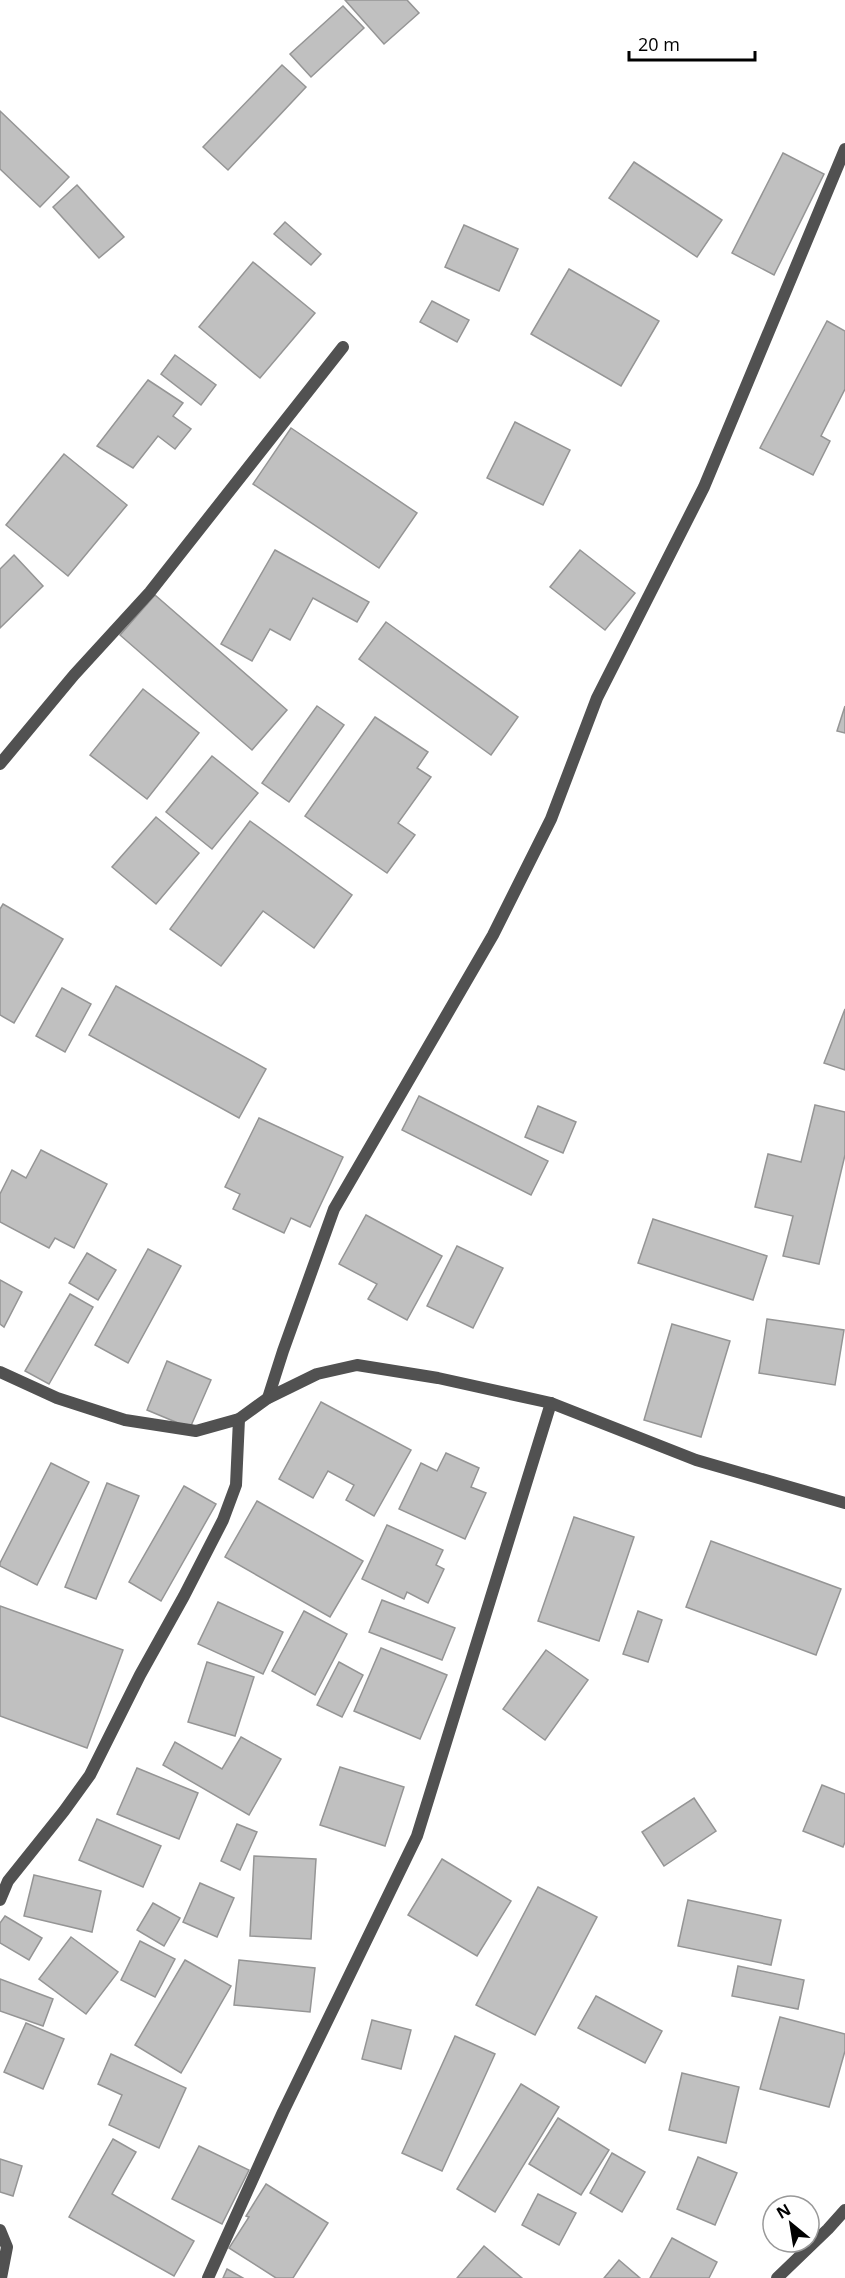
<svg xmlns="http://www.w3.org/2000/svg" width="845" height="2278" viewBox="0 0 845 2278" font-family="'Open Sans',sans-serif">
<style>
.building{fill:#c0c0c0;stroke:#959595;stroke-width:1.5}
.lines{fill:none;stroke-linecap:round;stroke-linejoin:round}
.minor{stroke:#515151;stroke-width:12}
.tertiary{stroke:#515151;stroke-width:12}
</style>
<rect width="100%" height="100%" fill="#fff"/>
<g class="building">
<polygon points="345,0 407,0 419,13 384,44"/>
<polygon points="343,6 364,28 311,77 290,54"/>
<polygon points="282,65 306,87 228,170 203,147"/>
<polygon points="0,111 69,177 40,207 0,169"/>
<polygon points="783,153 824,174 774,275 732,253"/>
<polygon points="634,162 722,220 697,257 609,198"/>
<polygon points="77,185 124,237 99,258 53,207"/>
<polygon points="285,222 321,254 311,265 274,234"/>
<polygon points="464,225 518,249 499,291 445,267"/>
<polygon points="253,262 315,313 260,378 199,327"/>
<polygon points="569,269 659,321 621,386 531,334"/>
<polygon points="432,301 469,320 457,342 420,322"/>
<polygon points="827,321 845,331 845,389 821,436 830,441 813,475 760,448"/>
<polygon points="175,355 216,385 201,405 161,374"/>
<polygon points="148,380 183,403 173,416 191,429 175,449 158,436 133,468 97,446"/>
<polygon points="515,422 570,450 543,505 487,478"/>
<polygon points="291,428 417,513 379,568 253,484"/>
<polygon points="64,454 127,505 68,576 6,525"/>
<polygon points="275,550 369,602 357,622 313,598 290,640 270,629 252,661 221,644"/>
<polygon points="580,550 635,593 605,630 550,587"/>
<polygon points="14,555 43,586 0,628 0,569"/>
<polygon points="155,595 287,710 252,750 120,635"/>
<polygon points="386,622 518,717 491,755 359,659"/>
<polygon points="143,689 199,733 147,799 90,755"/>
<polygon points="317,706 344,725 289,802 262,783"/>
<polygon points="845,706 845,733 837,731"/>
<polygon points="375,717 428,752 417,768 431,777 398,823 415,835 387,873 305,816"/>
<polygon points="212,756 258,793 212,849 166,812"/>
<polygon points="156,817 199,853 156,904 112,867"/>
<polygon points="250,821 352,895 314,948 263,911 221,966 170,929"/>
<polygon points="3,904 63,939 14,1023 0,1015 0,909"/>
<polygon points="116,986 266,1069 239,1118 89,1035"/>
<polygon points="62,988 91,1004 65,1052 36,1036"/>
<polygon points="845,1009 845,1070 824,1063"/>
<polygon points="419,1096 548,1161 531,1195 402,1130"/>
<polygon points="815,1105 845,1112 845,1155 819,1264 783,1256 793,1216 755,1207 768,1154 801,1162"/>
<polygon points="538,1106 576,1122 563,1153 525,1137"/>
<polygon points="259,1118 343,1157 310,1227 291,1218 284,1233 233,1209 240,1194 225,1187"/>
<polygon points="41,1150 107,1184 74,1248 55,1238 49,1248 0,1222 0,1194 12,1170 26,1178"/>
<polygon points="366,1215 442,1256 407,1320 368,1299 377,1284 339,1264"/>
<polygon points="653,1219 767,1256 753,1300 638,1263"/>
<polygon points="457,1246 503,1268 473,1328 427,1306"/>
<polygon points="148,1249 181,1266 128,1363 95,1345"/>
<polygon points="87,1253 116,1270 98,1300 69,1283"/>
<polygon points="0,1280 22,1292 4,1327 0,1324"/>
<polygon points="70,1294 93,1307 49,1384 25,1371"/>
<polygon points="767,1319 844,1330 835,1385 759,1373"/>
<polygon points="672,1324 730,1341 701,1437 644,1420"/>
<polygon points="167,1361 211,1380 190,1428 147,1410"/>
<polygon points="321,1402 411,1450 374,1516 346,1500 354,1485 328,1471 313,1498 279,1479"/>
<polygon points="446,1453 479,1468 471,1487 486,1493 465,1539 399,1509 421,1463 437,1471"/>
<polygon points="51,1463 89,1482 37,1585 0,1566 0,1563"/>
<polygon points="107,1483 139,1496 96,1599 65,1587"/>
<polygon points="184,1486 216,1504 161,1601 129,1582"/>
<polygon points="257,1501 363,1561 330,1617 225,1557"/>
<polygon points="574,1517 634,1537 599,1641 538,1621"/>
<polygon points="387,1525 443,1550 436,1565 444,1569 428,1603 407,1592 404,1599 362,1579"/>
<polygon points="711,1541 841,1589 816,1655 686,1607"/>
<polygon points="382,1600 455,1628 442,1660 369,1632"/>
<polygon points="218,1602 283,1632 263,1674 198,1644"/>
<polygon points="0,1606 123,1650 87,1748 0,1716"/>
<polygon points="304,1611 347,1634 315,1695 272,1671"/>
<polygon points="638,1611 662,1620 648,1662 623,1654"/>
<polygon points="381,1648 447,1675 420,1739 354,1711"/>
<polygon points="546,1650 588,1680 545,1740 503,1709"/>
<polygon points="207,1662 254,1677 235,1736 188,1722"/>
<polygon points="339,1662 363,1675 342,1717 317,1705"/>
<polygon points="241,1737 281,1759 249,1815 163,1765 175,1742 222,1769"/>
<polygon points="340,1767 404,1787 385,1846 320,1825"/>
<polygon points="137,1768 198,1793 179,1839 117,1814"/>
<polygon points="822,1785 845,1794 845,1842 843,1847 803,1831"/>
<polygon points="694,1798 716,1831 664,1866 642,1832"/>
<polygon points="97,1819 161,1846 143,1887 79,1860"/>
<polygon points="237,1824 257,1832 240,1870 221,1861"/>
<polygon points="254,1856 316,1859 311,1939 250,1936"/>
<polygon points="442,1859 511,1901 477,1956 408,1915"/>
<polygon points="34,1875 101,1891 92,1932 24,1916"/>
<polygon points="200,1883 234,1898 217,1937 183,1922"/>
<polygon points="538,1887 597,1917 535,2035 476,2005"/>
<polygon points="688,1900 781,1920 771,1965 678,1946"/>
<polygon points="153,1903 180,1918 164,1946 137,1930"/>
<polygon points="5,1916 42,1938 29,1960 0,1943 0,1923"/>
<polygon points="71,1937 118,1972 86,2014 39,1979"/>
<polygon points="140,1941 175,1959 155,1997 121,1980"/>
<polygon points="185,1960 231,1986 181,2073 135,2045"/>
<polygon points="239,1960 315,1968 310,2012 234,2005"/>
<polygon points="738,1966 804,1980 798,2009 732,1996"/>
<polygon points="0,1979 53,1999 43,2026 0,2011"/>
<polygon points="596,1996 662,2031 645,2063 578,2028"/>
<polygon points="780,2017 845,2034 845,2051 829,2107 760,2089"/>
<polygon points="372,2020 411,2030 401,2069 362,2059"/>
<polygon points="26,2023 64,2039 43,2089 4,2072"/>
<polygon points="455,2036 495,2054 442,2171 402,2153"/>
<polygon points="111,2054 186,2088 159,2148 109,2125 122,2095 98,2084"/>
<polygon points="682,2073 739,2087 726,2143 669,2130"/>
<polygon points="521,2084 559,2107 495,2212 457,2189"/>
<polygon points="558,2118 609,2150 581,2195 529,2164"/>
<polygon points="113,2139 136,2152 112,2194 194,2241 174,2276 69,2217"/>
<polygon points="199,2146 249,2170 222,2224 172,2199"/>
<polygon points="612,2153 645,2172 622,2212 590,2193"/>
<polygon points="698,2157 737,2173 715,2225 677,2209"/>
<polygon points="0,2159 22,2166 13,2196 0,2192"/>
<polygon points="266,2184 328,2223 293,2278 276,2278 229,2248 249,2217 246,2216"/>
<polygon points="538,2194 576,2213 559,2245 522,2225"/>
<polygon points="672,2238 717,2262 709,2278 650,2278"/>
<polygon points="484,2246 522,2278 457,2278"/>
<polygon points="619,2260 640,2278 604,2278"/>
<polygon points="227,2269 243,2278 223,2278"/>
</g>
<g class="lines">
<g class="minor">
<polyline points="0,764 74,675 150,592 343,347"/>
<polyline points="268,1398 283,1351 334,1209 493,935 551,819 597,698 704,487 845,149"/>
<polyline points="0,1900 8,1881 64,1811 90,1775 140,1675 184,1596 223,1520 236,1485 239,1419"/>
<polyline points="0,2230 7,2247 1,2278"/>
<polyline points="208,2278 283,2112 417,1836 551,1403"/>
<polyline points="777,2278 828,2229 845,2210"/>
</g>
<polyline class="tertiary" points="0,1372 57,1398 125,1420 196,1431 239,1419 268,1398 317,1374 357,1365 438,1378 551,1403 696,1460 845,1503"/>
</g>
<g transform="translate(791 2224) rotate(330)"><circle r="28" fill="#ffffff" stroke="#999999" stroke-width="1.5"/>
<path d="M0-4.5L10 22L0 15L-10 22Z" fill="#000000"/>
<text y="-9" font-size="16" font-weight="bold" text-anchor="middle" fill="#000000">N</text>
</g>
<path d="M629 51v9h126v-9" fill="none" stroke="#000000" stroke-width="3"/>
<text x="638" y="51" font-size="18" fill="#000000" stroke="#ffffff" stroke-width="4.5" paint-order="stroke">20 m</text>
</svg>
